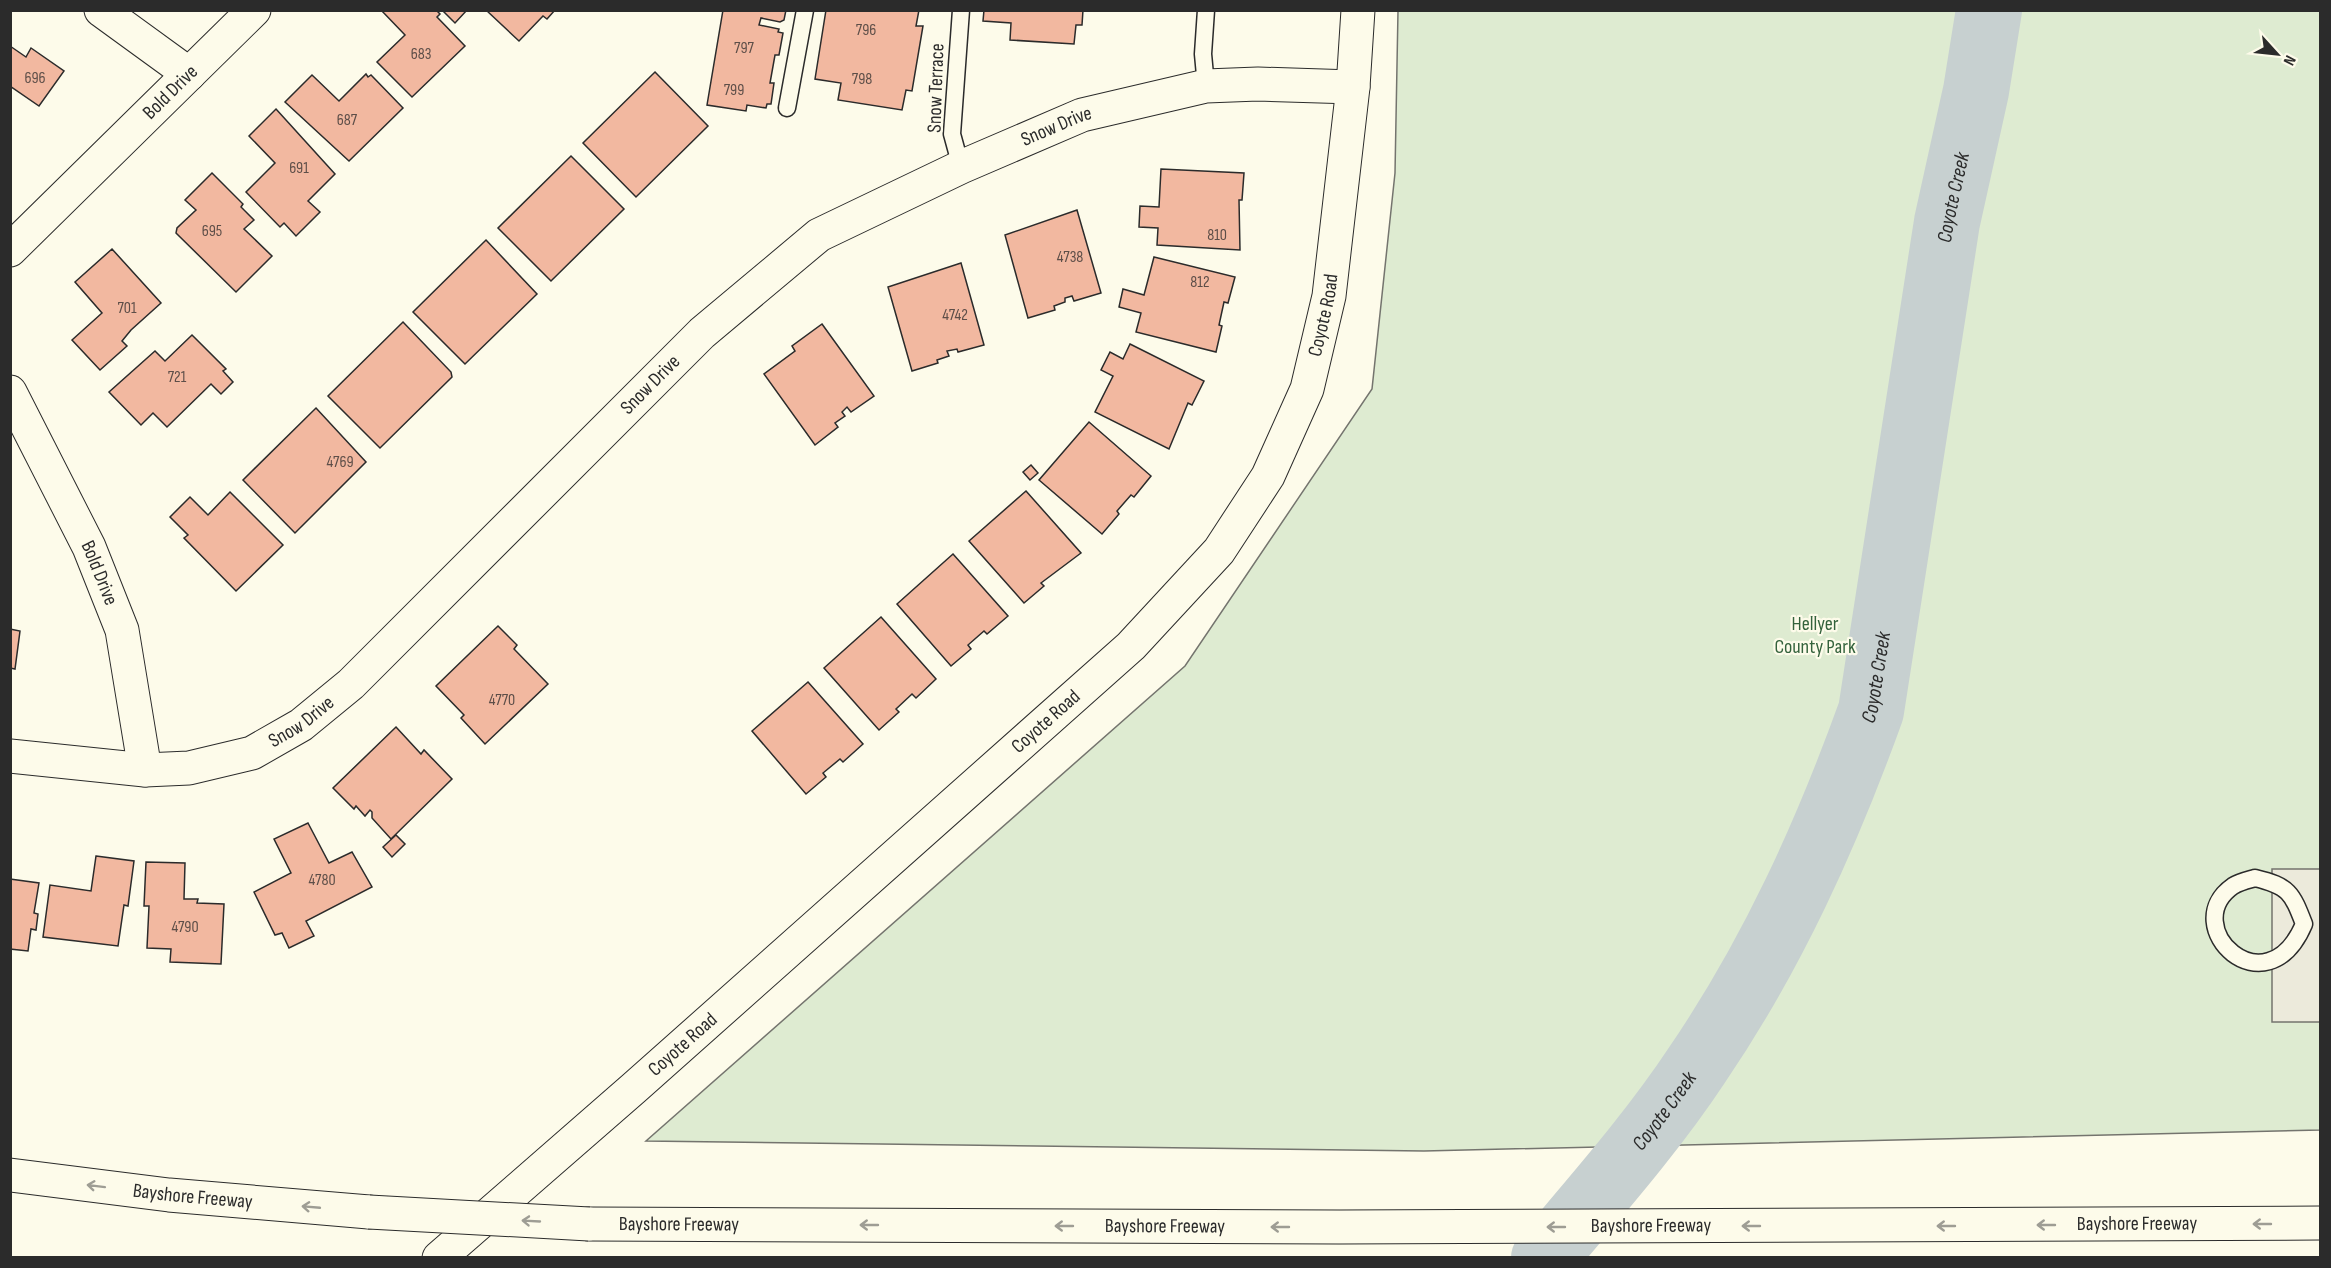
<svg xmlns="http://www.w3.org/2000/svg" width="2331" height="1268" viewBox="0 0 2331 1268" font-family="'Sofia Sans Condensed',sans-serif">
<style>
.green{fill:#deebd1;stroke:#74746e;stroke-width:1.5}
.parking{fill:#eceadb;stroke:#74746e;stroke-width:1.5}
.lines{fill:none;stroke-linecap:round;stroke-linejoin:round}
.river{stroke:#c7d0d0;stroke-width:66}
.building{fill:#f2b8a0;stroke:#2b2b2b;stroke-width:1.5}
.lane-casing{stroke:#2b2b2b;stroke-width:19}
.street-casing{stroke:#2b2b2b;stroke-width:35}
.secondary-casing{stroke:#2b2b2b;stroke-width:35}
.highway-casing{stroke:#2b2b2b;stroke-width:35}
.lane{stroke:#fdfbea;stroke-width:16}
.street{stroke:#fdfbea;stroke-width:33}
.secondary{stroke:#fdfbea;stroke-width:33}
.highway{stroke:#fdfbea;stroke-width:33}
.highway-bridge-casing{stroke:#2b2b2b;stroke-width:35;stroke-linecap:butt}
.highway-bridge{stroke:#fdfbea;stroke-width:33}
.oneway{stroke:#9e9d94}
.labels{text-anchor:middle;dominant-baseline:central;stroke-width:4.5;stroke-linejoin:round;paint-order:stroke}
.number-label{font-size:16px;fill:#5d4e48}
.street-label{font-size:20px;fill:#2b2b2b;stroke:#fdfbea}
.park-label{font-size:20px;fill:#34623c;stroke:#fdfbea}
.water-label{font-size:21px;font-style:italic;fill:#2b2b2b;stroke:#fdfbea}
</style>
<rect width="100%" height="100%" fill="#fdfbea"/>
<polygon class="green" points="1398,11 2320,11 2320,1130 1424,1151 646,1141 1185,666 1372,389 1395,173"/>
<rect class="parking" x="2272" y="869" width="48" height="153"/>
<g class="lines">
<path class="river" id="s1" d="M1544 1258C1597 1195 1652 1133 1697 1065 1772 955 1826 836 1871 711L1947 222 1976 91 1989 10"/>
</g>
<g class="building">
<polygon points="381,10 436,10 440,14 437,17 465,46 412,97 377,62 405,35"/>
<polygon points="442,10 467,10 455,23"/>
<polygon points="486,10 555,10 547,19 543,16 519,41"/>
<polygon points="723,10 786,10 784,20 780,22 761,18 759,25 779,29 778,32 783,33 779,55 775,55 770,83 774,83 771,104 767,104 766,108 747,105 746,111 707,105"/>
<polygon points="826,10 919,10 916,26 923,26 912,91 906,90 902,110 838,100 841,83 815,79"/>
<polygon points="984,10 1083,10 1082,25 1076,25 1074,44 1010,40 1011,23 983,21"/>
<polygon points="10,46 26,57 31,48 64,71 39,106 10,86"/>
<polygon points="655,72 708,126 636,197 583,143"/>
<polygon points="366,74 368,77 371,75 403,108 349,161 285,102 312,75 339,101"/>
<polygon points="276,109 335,174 308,201 320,212 296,236 284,223 280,227 246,192 275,163 249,136"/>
<polygon points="571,156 624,209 551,281 498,228"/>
<polygon points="1161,169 1244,173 1242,200 1239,200 1240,250 1157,245 1158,228 1139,227 1140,206 1159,207"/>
<polygon points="212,173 243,204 241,207 254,220 244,229 272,256 236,292 176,233 177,228 196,210 185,200"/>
<polygon points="1077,210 1101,293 1074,301 1072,296 1065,298 1065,302 1054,306 1055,310 1028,318 1005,235"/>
<polygon points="486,240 537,294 465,364 413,312"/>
<polygon points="112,249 161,303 131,330 122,341 127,346 100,370 72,340 102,313 75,282"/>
<polygon points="1154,257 1235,277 1228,303 1224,302 1219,325 1222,326 1216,352 1136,332 1141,313 1119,307 1123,289 1144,295"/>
<polygon points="961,263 984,345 958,352 957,349 947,351 949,356 937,360 938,363 912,371 888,287"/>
<polygon points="403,322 451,372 452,377 380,448 328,396"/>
<polygon points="822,324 874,396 851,412 847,407 842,412 845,416 835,423 838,427 815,445 764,374 795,351 792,346"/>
<polygon points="192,335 226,369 223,371 233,382 221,394 211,384 167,427 153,413 141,425 109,392 155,351 165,361"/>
<polygon points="1130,344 1204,381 1192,405 1188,403 1169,449 1095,412 1113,376 1101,370 1110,352 1123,359"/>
<polygon points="316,408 366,462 295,533 243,480"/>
<polygon points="1089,422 1151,476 1134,497 1131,495 1117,511 1119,514 1102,534 1039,480"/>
<polygon points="1031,465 1038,473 1030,480 1023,472"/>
<polygon points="1026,491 1081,553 1041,583 1044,586 1024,603 969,541"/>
<polygon points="230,492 283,545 236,591 184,538 188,535 170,517 190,497 208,515"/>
<polygon points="953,554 1008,616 987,634 984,631 968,645 971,649 951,666 897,604"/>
<polygon points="881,617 936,679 916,698 912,694 896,709 899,712 879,730 824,668"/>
<polygon points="498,626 517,645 514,649 548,684 485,744 461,718 464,715 436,686"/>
<polygon points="10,629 20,631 15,669 10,668"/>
<polygon points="808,682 863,744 843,762 840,759 823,773 826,777 806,794 752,731"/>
<polygon points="396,727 421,754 424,750 452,779 391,839 372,818 372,812 370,810 365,816 356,806 354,809 333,788"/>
<polygon points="308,823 329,863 352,852 372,887 306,921 314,936 289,948 282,933 275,935 254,892 291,873 274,839"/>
<polygon points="396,835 405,844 392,857 383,847"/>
<polygon points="96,856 134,861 128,906 124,905 118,946 43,937 50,885 91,891"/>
<polygon points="146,862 185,863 184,899 198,899 197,903 224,904 221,964 170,962 171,949 147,948 149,906 144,906"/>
<polygon points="10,879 39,883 34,913 38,914 36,930 31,929 28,951 10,949"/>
</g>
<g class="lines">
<defs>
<g id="lane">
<polyline points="1206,10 1203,54 1206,86"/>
<polyline points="787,108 805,10"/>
<polyline points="961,167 952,134 961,10"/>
<path d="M2255 878C2289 886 2292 893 2304 924 2266 1013 2176 926 2233 886 2239 882 2248 880 2255 878Z"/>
</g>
<g id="street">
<polyline points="101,10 189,74"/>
<path id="s2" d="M10 250 254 10"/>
<path id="s3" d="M10 392 89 547 122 630 145 770"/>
<path id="s4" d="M10 756 145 770 189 768 252 753 301 725 351 684 702 333 819 235 961 167 1082 115 1206 86 1258 84 1353 87"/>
</g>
<g id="secondary">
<path id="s5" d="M439 1258 634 1088 1131 646 1219 551 1268 476 1307 389 1329 296 1353 87 1358 10"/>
</g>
<g id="highway">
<path id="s6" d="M10 1175 169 1195 369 1212"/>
<path id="s7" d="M589 1224 1339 1227 2320 1223"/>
</g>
</defs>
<use href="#lane" class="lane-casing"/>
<use href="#street" class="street-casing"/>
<use href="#secondary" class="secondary-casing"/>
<use href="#highway" class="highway-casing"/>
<use href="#lane" class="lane"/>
<use href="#street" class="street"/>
<use href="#secondary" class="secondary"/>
<use href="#highway" class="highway"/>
<defs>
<polyline id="highway-bridge" points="369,1212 589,1224"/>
</defs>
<use href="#highway-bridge" class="highway-bridge-casing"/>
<use href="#highway-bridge" class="highway-bridge"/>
</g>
<defs><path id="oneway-shaft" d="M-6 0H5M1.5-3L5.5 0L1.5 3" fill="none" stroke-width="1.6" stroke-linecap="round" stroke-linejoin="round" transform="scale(1.5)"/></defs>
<g class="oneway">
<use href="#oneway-shaft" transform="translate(96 1186) rotate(-173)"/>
<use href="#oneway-shaft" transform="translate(311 1207) rotate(-175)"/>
<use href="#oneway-shaft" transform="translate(531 1221) rotate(-177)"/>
<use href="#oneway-shaft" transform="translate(2262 1224) rotate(180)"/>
<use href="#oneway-shaft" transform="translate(869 1225) rotate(-180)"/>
<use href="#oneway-shaft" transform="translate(2046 1225) rotate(180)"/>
<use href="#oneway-shaft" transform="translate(1064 1226) rotate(-180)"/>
<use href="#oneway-shaft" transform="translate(1751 1226) rotate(180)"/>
<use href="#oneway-shaft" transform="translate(1946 1226) rotate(180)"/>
<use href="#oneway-shaft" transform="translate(1280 1227) rotate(-180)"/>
<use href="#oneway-shaft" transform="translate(1556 1227) rotate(180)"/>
</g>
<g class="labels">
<g class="number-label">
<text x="866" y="30">796</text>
<text x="744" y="48">797</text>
<text x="421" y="54">683</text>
<text x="35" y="78">696</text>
<text x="862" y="79">798</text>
<text x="734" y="90">799</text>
<text x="347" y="120">687</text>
<text x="299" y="168">691</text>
<text x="212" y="231">695</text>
<text x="1217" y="235">810</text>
<text x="1070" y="257">4738</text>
<text x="1200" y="282">812</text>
<text x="127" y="308">701</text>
<text x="955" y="315">4742</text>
<text x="177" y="377">721</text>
<text x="340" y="462">4769</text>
<text x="502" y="700">4770</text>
<text x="322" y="880">4780</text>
<text x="185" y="927">4790</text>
</g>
<g class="street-label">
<text transform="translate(936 88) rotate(-88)">Snow Terrace</text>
<text stroke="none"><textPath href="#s2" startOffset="225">Bold Drive</textPath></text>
<text stroke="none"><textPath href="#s4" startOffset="1276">Snow Drive</textPath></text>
<text stroke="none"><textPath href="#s5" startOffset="1314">Coyote Road</textPath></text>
<text stroke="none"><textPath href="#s4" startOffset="789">Snow Drive</textPath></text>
<text stroke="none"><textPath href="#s3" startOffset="202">Bold Drive</textPath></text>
<text stroke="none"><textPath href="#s4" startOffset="303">Snow Drive</textPath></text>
<text stroke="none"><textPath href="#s5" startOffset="810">Coyote Road</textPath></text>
<text stroke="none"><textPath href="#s5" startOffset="324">Coyote Road</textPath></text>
<text stroke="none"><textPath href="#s6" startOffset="184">Bayshore Freeway</textPath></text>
<text stroke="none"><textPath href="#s7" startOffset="90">Bayshore Freeway</textPath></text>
<text stroke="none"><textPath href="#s7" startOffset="1548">Bayshore Freeway</textPath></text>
<text stroke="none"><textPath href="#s7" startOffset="576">Bayshore Freeway</textPath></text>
<text stroke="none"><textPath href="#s7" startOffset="1062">Bayshore Freeway</textPath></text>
</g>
<g class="park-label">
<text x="1815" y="624">Hellyer<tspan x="1815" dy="23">County Park</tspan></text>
</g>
<g class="water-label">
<text stroke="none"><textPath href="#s1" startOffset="1162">Coyote Creek</textPath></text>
<text stroke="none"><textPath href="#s1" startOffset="676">Coyote Creek</textPath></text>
<text stroke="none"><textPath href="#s1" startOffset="190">Coyote Creek</textPath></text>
</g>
</g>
<rect width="2331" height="1268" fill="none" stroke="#2b2b2b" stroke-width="24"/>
<g transform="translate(2277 54) rotate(117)" stroke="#fdfbea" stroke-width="4.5" paint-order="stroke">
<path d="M0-4.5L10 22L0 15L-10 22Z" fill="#2b2b2b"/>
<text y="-9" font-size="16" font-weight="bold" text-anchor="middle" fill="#2b2b2b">N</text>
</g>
</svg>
